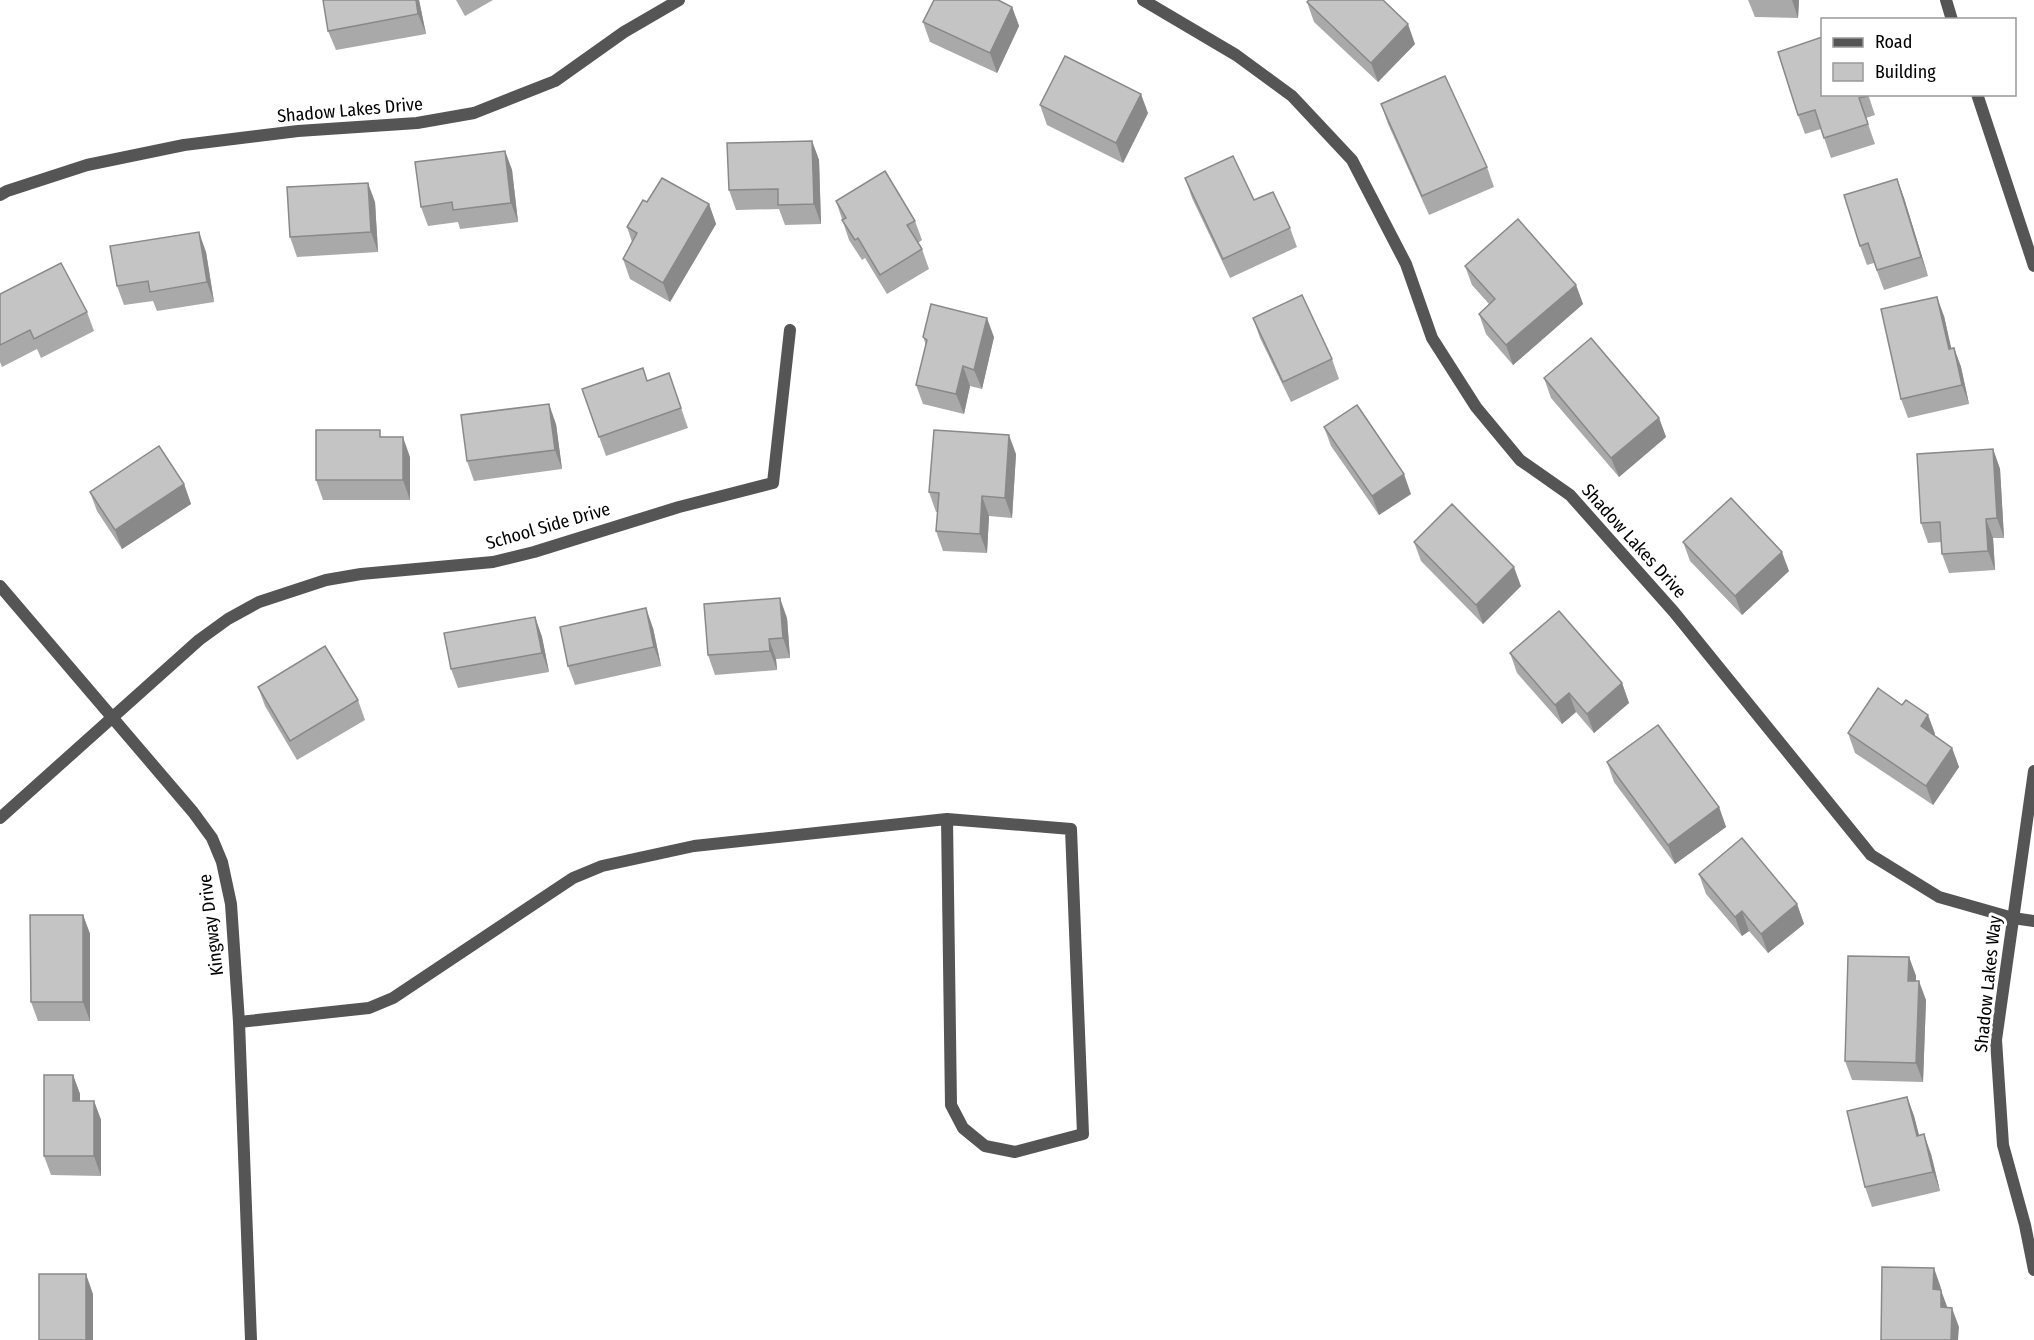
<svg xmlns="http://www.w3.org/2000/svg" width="2034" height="1340" viewBox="0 0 2034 1340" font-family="'Fira Sans Condensed',sans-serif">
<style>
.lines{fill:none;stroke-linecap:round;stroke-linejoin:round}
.service{stroke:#555;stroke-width:12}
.minor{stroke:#555;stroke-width:12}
.wall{fill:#a9a9a9}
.shaded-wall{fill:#898989}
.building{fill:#c4c4c4;stroke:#898989;stroke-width:1.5}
.labels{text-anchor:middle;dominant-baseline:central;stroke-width:6;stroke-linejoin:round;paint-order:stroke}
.street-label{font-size:18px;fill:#000;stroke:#fff}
</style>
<rect width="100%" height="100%" fill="#fff"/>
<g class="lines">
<polyline class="service" points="239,1022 369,1008 393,998 573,878 602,866 694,846 947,819 1071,829 1083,1134 1015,1152 985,1146 963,1128 951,1105 947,819"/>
<g class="minor">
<polyline points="1143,0 1236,55 1292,96 1352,160 1406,264 1432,338 1476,407 1520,460 1570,495 1674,612 1871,855 1939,897 2013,918 2034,921"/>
<polyline points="1946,0 1952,20"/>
<polyline points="1977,94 2034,266"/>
<polyline points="0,195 7,191 87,165 184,145 298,131 417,123 474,113 555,81 624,32 679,0"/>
<polyline points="0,586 193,812 212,838 222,862 231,904 239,1022 251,1340"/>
<polyline points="2034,771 1996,1040 2003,1145 2025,1225 2034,1270"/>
<polyline points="0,818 199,640 228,619 259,602 326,580 361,574 493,562 534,552 679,507 773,483 790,330"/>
</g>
</g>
<g class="wall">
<polygon points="419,0 426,34 336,50 328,31"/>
<polygon points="456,0 493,0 465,16"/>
<polygon points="1748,0 1799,0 1798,18 1755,17"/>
<polygon points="1307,2 1415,44 1378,82 1314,22"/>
<polygon points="1012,7 1019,26 997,73 930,42 923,22"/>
<polygon points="1868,94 1875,115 1866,118 1875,144 1831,158 1821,129 1805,134 1798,115"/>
<polygon points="1381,104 1487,167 1494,187 1429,215 1388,124"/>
<polygon points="1040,105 1148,113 1123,163 1047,125"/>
<polygon points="812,141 819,160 821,224 785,225 779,209 736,210 729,190"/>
<polygon points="505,151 512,170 518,222 460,229 458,222 428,226 421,207"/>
<polygon points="1185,178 1254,200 1290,228 1297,247 1230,278 1192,198"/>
<polygon points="1897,179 1904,198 1928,276 1884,290 1874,263 1867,265 1860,246"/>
<polygon points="836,201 915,221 922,240 918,243 922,249 929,269 887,294 865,258 862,260 849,240"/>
<polygon points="375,202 378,252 297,257 290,237"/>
<polygon points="647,202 709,204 716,224 670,302 630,279 623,259 632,242 627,227"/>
<polygon points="206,252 214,302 157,311 153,301 124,305 117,286"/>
<polygon points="1465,266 1576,285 1583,304 1513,365 1486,334 1479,314 1489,304 1472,285"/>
<polygon points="0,294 87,312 94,331 41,358 37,349 2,367 0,362"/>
<polygon points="1944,316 1951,349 1954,348 1961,367 1969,404 1908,418 1901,399"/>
<polygon points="1253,318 1332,359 1339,379 1291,402 1260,338"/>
<polygon points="923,337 994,337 982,389 970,386 964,414 923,404 916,385 926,345"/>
<polygon points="669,373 688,428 606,456 582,389 647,381"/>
<polygon points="1544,378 1659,418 1666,437 1619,477 1551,398"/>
<polygon points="556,424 562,469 474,481 467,461"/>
<polygon points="1324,427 1411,494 1379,515 1331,446"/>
<polygon points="383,437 410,457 410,500 323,500 316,480"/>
<polygon points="1993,449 2000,469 2004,538 1993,538 1995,570 1949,573 1942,554 1941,542 1928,543 1921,523"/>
<polygon points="1016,454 1012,518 989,516 987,553 943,551 936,531 938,512 936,512 929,492"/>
<polygon points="184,484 191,504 122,549 97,511 90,492"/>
<polygon points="1414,542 1521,586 1483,624 1421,561"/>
<polygon points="1683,542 1789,571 1742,615 1690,561"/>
<polygon points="535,617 542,637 549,672 458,688 451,669"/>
<polygon points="787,618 790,658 776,659 777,670 715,675 708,655"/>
<polygon points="653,628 661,666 575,685 568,666"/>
<polygon points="1510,653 1622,683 1629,703 1594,733 1576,712 1562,724 1517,673"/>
<polygon points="258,687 358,700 365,720 297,760 265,706"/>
<polygon points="1902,705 1928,715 1935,734 1935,736 1952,748 1959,767 1933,805 1855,753 1848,733"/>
<polygon points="1607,762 1719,807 1726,827 1675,864 1614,782"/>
<polygon points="1699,874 1797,904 1804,924 1768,953 1749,931 1742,936 1706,894"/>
<polygon points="83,915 90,934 90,1021 38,1021 31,1002"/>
<polygon points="1909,957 1916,976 1916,981 1926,1000 1923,1082 1852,1080 1845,1061"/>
<polygon points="73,1075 80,1094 80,1101 94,1101 101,1120 101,1176 51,1175 44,1156"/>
<polygon points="1907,1097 1914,1116 1919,1135 1931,1154 1940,1191 1872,1207 1865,1187"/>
</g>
<g class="shaded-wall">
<polygon points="416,0 419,0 426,34 418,14"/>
<polygon points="1792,0 1799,0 1798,18"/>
<polygon points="1012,7 1019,26 997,73 990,53"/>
<polygon points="1408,24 1415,44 1378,82 1371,63"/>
<polygon points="1141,94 1148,113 1123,163 1116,143"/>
<polygon points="812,141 819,160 821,224 814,204"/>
<polygon points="505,151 512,170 518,222 511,203"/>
<polygon points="1897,179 1904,198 1928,276 1921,257"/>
<polygon points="368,183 375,202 378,252 371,232"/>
<polygon points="709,204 716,224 670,302 663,283"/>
<polygon points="199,232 206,252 214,302 207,282"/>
<polygon points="1576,285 1583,304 1513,365 1506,345"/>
<polygon points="1937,297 1944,316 1956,369 1949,349"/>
<polygon points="987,318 994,337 982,389 974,370"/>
<polygon points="1954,348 1961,367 1969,404 1962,385"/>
<polygon points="963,366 970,386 964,414 956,394"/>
<polygon points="549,404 556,424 562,469 555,450"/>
<polygon points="1659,418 1666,437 1619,477 1611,458"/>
<polygon points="1009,435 1016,454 1012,518 1005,498"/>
<polygon points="403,437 410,457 410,500 403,480"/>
<polygon points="1993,449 2000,469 2004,538 1997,518"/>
<polygon points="1404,474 1411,494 1379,515 1372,496"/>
<polygon points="184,484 191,504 122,549 115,530"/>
<polygon points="982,496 989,516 987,553 980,534"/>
<polygon points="1986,519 1993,538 1995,570 1988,551"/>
<polygon points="1782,552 1789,571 1742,615 1735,596"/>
<polygon points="1514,567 1521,586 1483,624 1476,605"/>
<polygon points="780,598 787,618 790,658 783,638"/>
<polygon points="646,608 653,628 661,666 654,647"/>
<polygon points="535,617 542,637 549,672 542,653"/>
<polygon points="769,639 776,659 777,670 770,651"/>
<polygon points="1622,683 1629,703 1594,733 1587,714"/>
<polygon points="1569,693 1576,712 1562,724 1555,705"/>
<polygon points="1928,715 1935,734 1928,746 1921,726"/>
<polygon points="1952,748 1959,767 1933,805 1926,786"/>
<polygon points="1719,807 1726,827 1675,864 1668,845"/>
<polygon points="1797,904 1804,924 1768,953 1761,934"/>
<polygon points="1742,911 1749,931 1742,936 1735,917"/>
<polygon points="83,915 90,934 90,1021 83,1002"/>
<polygon points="1909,957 1916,976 1915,1000 1908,981"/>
<polygon points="1919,981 1926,1000 1923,1082 1916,1063"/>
<polygon points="73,1075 80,1094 80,1120 73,1101"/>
<polygon points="1907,1097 1914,1116 1924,1155 1917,1136"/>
<polygon points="94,1101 101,1120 101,1176 94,1156"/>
<polygon points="1924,1134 1931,1154 1940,1191 1933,1172"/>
<polygon points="1934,1268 1941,1288 1940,1309 1933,1289"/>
<polygon points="86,1274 93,1294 93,1340 86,1340"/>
<polygon points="1941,1290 1948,1309 1941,1307"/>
<polygon points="1952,1308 1959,1327 1958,1340 1951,1340"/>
</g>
<g class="building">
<polygon points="323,0 416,0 418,14 328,31"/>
<polygon points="934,0 998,0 1012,7 990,53 923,22"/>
<polygon points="1309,0 1383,0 1408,24 1371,63 1307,2"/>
<polygon points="1822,37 1822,94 1867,94 1868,96 1859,98 1868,124 1824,138 1815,110 1798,115 1778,52"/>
<polygon points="1065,56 1141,94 1116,143 1040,105"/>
<polygon points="1445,76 1487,167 1422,196 1381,104"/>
<polygon points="812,141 814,204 778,205 778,189 729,190 727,143"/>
<polygon points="505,151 511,203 453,210 452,202 421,207 415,162"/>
<polygon points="1233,156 1254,200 1273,192 1290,228 1223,259 1185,178"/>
<polygon points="885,171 915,221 907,225 922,249 880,275 858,238 855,240 842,220 846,218 836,201"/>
<polygon points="662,178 709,204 663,283 623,259 637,233 627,227 643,200 647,202"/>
<polygon points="1897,179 1921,257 1877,270 1868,243 1860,246 1844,195"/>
<polygon points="368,183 371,232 290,237 287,187"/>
<polygon points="1518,219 1576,285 1506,345 1479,314 1495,299 1465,266"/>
<polygon points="199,232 207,282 150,292 148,281 117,286 110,246"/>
<polygon points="61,263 87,312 34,339 30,330 0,345 0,294"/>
<polygon points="1302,295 1332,359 1283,382 1253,318"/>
<polygon points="1937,297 1949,349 1954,348 1962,385 1901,399 1881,309"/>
<polygon points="931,304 987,318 974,370 963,366 956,394 916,385 927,340 923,337"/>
<polygon points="1591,338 1659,418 1611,458 1544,378"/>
<polygon points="643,368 647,381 669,373 681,408 599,437 582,389"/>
<polygon points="549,404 555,450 467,461 461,415"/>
<polygon points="1357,405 1404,474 1372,496 1324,427"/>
<polygon points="316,430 380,430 380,437 403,437 403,480 316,480"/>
<polygon points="934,430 1009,435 1005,498 982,496 980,534 936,531 939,493 929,492"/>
<polygon points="159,446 184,484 115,530 90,492"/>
<polygon points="1993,449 1997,518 1986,519 1988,551 1942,554 1940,522 1921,523 1917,454"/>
<polygon points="1731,498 1782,552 1735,596 1683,542"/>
<polygon points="1452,504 1514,567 1476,605 1414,542"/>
<polygon points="780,598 783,638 769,639 770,651 708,655 704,604"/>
<polygon points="646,608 654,647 568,666 560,627"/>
<polygon points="1559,611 1622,683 1587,714 1569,693 1555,705 1510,653"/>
<polygon points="535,617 542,653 451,669 444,633"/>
<polygon points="325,646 358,700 290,741 258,687"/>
<polygon points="1878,688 1902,705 1906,700 1928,715 1921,726 1952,748 1926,786 1848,733"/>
<polygon points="1658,725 1719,807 1668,845 1607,762"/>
<polygon points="1742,838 1797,904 1761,934 1742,911 1735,917 1699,874"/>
<polygon points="30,915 83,915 83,1002 31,1002"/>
<polygon points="1848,956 1909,957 1908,981 1919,981 1916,1063 1845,1061"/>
<polygon points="44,1075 73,1075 73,1101 94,1101 94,1156 44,1156"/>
<polygon points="1907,1097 1917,1136 1924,1134 1933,1172 1865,1187 1847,1111"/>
<polygon points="1882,1267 1934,1268 1933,1289 1941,1290 1941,1307 1952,1308 1951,1340 1881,1340"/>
<rect x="39" y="1274" width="47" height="66"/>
</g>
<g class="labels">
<g class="street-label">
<text transform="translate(350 110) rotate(-5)">Shadow Lakes Drive</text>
<text transform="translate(548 526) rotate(-16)">School Side Drive</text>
<text transform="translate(1634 541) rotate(48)">Shadow Lakes Drive</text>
<text transform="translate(211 925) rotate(-97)">Kingway Drive</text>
<text transform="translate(1988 984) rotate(-84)">Shadow Lakes Way</text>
</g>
</g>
<rect x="1821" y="18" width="195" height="78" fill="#ffffff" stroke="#999999" stroke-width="1.5"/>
<rect x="1833" y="38" width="30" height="9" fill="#555555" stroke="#999999" stroke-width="1.5"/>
<text x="1875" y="48" font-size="18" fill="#000000">Road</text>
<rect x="1833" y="63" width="30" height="18" fill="#c4c4c4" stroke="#999999" stroke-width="1.5"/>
<text x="1875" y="78" font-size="18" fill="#000000">Building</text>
</svg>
